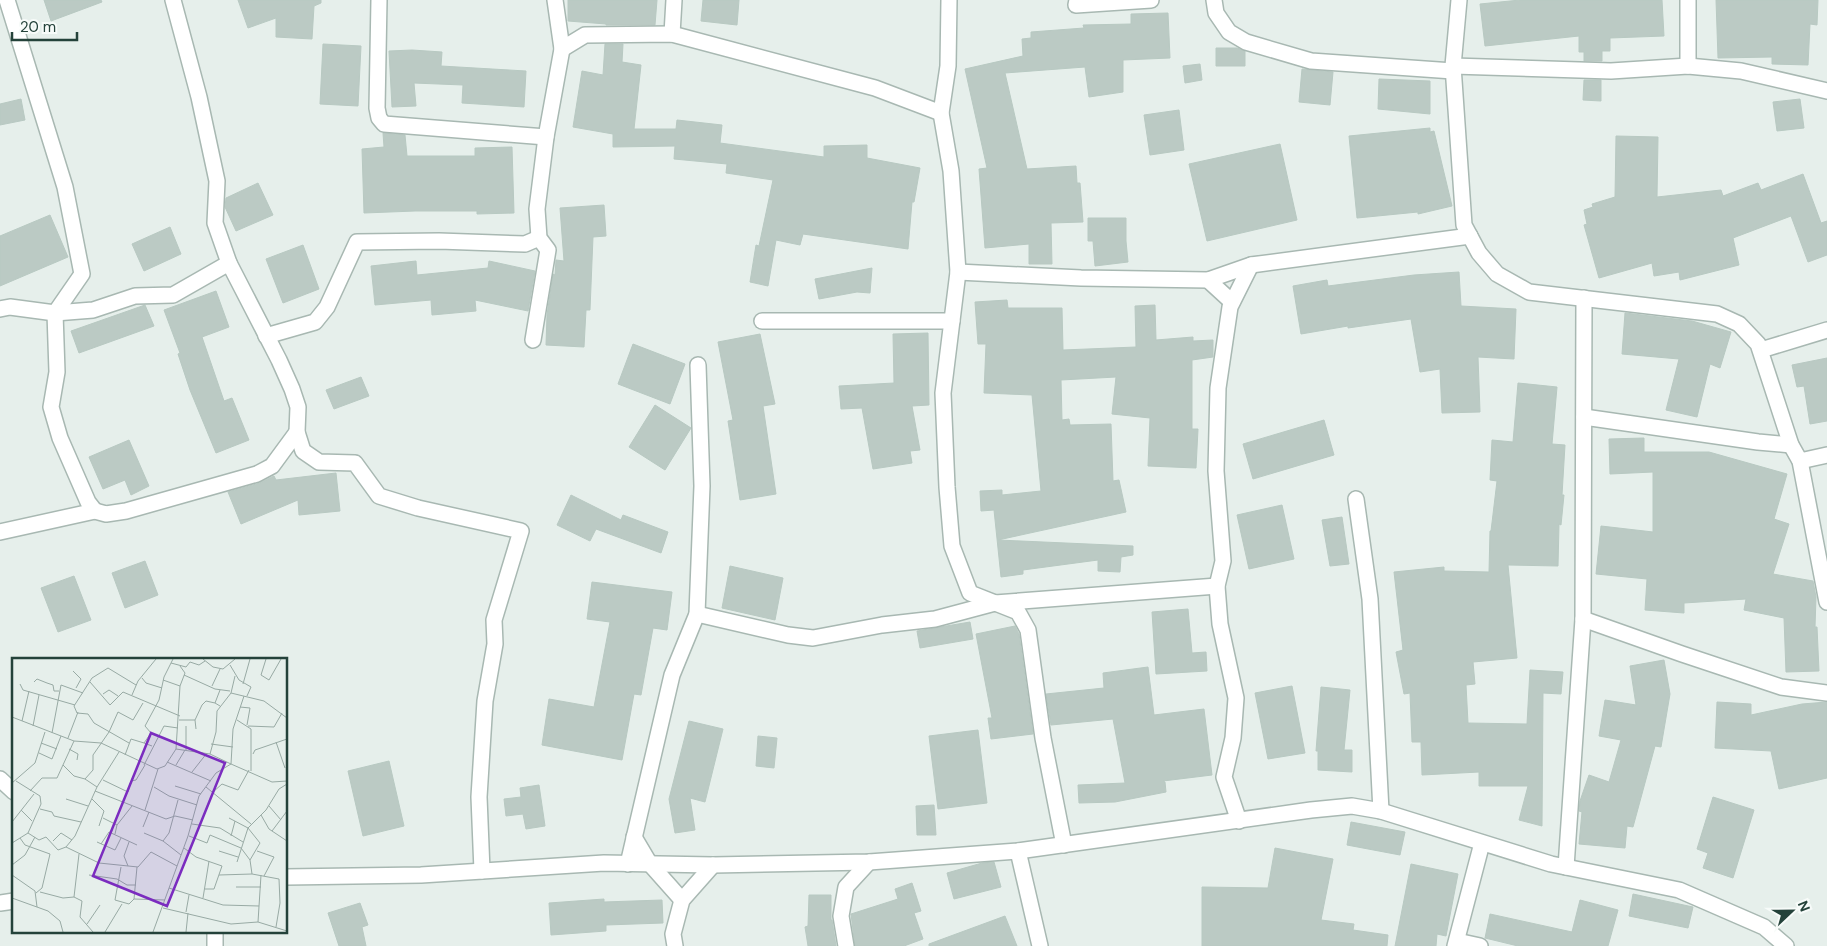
<svg xmlns="http://www.w3.org/2000/svg" width="1827" height="946" viewBox="0 0 1827 946" font-family="'DM Sans',sans-serif">
<style>
.building{fill:#bbcac4;stroke:#b8c9c2}
.lines{fill:none;stroke-linecap:round;stroke-linejoin:round}
.minor-casing{stroke:#a8b8b2;stroke-width:18}
.minor{stroke:#fff;stroke-width:15}
.inset-road{fill:none;stroke:#98aaa4;stroke-width:1}
.view{fill:#7b2cbf;fill-opacity:0.15;stroke:#7b2cbf;stroke-width:2.5}
.inset-edge{fill:none;stroke:#24423a;stroke-width:2.5}
</style>
<rect width="100%" height="100%" fill="#e6efeb"/>
<g class="building">
<polygon points="44,0 101,0 102,2 51,21"/>
<polygon points="238,0 321,0 321,3 314,6 312,39 276,37 276,18 248,28"/>
<polygon points="568,0 657,0 655,25 606,25 606,24 568,21"/>
<polygon points="703,0 739,0 737,25 701,21"/>
<polygon points="1520,0 1662,0 1664,36 1610,38 1610,51 1602,51 1602,61 1584,61 1584,52 1579,52 1579,36 1485,46 1480,4"/>
<polygon points="1716,0 1818,0 1817,25 1810,24 1808,65 1772,64 1772,57 1718,58"/>
<polygon points="1168,13 1170,58 1123,60 1123,92 1089,97 1085,67 1005,73 1027,169 1076,166 1077,183 1080,183 1083,222 1051,223 1052,264 1029,264 1029,244 985,248 979,169 987,168 965,69 1023,56 1022,39 1031,38 1031,32 1084,28 1083,25 1131,24 1131,14"/>
<polygon points="323,44 361,46 358,106 320,104"/>
<polygon points="605,44 623,44 622,62 641,65 634,129 676,129 677,120 722,125 720,143 824,157 824,146 867,145 867,158 920,168 914,202 912,202 908,249 803,234 800,245 776,240 768,286 750,282 756,245 759,246 773,180 726,173 727,164 674,159 675,146 613,147 613,134 573,127 582,71 603,75"/>
<polygon points="1216,48 1237,48 1245,51 1245,66 1216,66"/>
<polygon points="412,50 442,52 441,66 526,71 524,107 462,103 463,85 414,83 416,106 392,107 389,51"/>
<polygon points="1200,64 1202,80 1185,83 1183,66"/>
<polygon points="1302,69 1333,72 1330,105 1299,102"/>
<polygon points="1379,79 1430,81 1430,114 1378,109"/>
<polygon points="1584,80 1601,80 1601,101 1583,100"/>
<polygon points="21,99 25,120 0,125 0,104"/>
<polygon points="1800,99 1804,128 1777,131 1773,102"/>
<polygon points="1179,110 1184,150 1150,155 1144,115"/>
<polygon points="1430,128 1430,132 1434,131 1452,206 1418,214 1418,212 1357,218 1349,136"/>
<polygon points="383,133 405,135 407,156 475,156 475,148 512,147 514,213 477,214 477,211 415,211 364,213 362,149 384,147"/>
<polygon points="1616,136 1658,137 1657,197 1721,190 1723,196 1758,183 1761,190 1803,174 1821,223 1827,221 1827,255 1808,262 1791,216 1733,238 1739,265 1680,280 1679,272 1654,276 1652,263 1599,278 1584,225 1587,224 1584,210 1593,207 1592,204 1615,197"/>
<polygon points="1280,144 1297,220 1207,241 1189,164"/>
<polygon points="258,183 273,215 236,231 225,207 226,198"/>
<polygon points="604,205 606,236 593,237 590,310 586,310 584,347 546,345 547,315 553,274 555,275 556,260 564,261 560,208"/>
<polygon points="50,215 68,257 0,286 0,236"/>
<polygon points="1088,218 1126,218 1126,241 1128,262 1095,266 1093,241 1088,241"/>
<polygon points="170,227 181,254 144,271 132,244"/>
<polygon points="303,245 319,289 283,303 266,259"/>
<polygon points="416,261 417,275 488,268 489,261 535,271 528,311 475,300 476,311 432,315 431,300 375,305 371,266"/>
<polygon points="872,268 870,293 857,292 819,299 815,279"/>
<polygon points="1459,272 1461,306 1516,309 1514,359 1478,357 1480,412 1442,413 1440,369 1420,372 1411,319 1348,328 1348,326 1301,334 1293,286 1327,280 1328,286 1414,275"/>
<polygon points="216,291 229,327 202,337 224,401 232,398 249,440 216,453 190,390 178,354 180,353 164,310"/>
<polygon points="1007,300 1008,308 1062,308 1063,350 1136,347 1135,306 1155,305 1156,340 1193,337 1193,341 1213,340 1213,357 1192,360 1192,429 1198,429 1196,468 1148,466 1150,418 1112,414 1116,377 1061,380 1062,420 1069,419 1070,425 1111,424 1113,481 1119,480 1126,512 998,540 1133,546 1133,555 1121,557 1120,572 1098,571 1098,560 1023,570 1023,574 1001,577 994,510 981,511 980,491 1002,490 1002,495 1041,491 1032,395 984,393 986,344 978,344 975,302"/>
<polygon points="145,305 154,326 79,353 71,331"/>
<polygon points="1625,313 1692,321 1731,332 1720,368 1710,364 1697,417 1666,410 1679,359 1622,354"/>
<polygon points="928,333 929,405 912,406 920,450 910,451 912,463 873,469 862,408 841,409 839,386 894,383 893,334"/>
<polygon points="760,334 775,404 763,406 776,494 740,500 728,421 733,420 718,342"/>
<polygon points="633,344 685,364 670,404 618,384"/>
<polygon points="1827,358 1827,421 1810,424 1804,386 1797,387 1792,365"/>
<polygon points="361,377 369,396 334,409 326,390"/>
<polygon points="1518,383 1557,387 1552,444 1565,445 1562,495 1564,495 1561,525 1559,524 1558,566 1508,565 1517,658 1473,662 1475,684 1466,685 1468,723 1527,724 1530,670 1563,672 1561,694 1543,693 1542,826 1519,820 1528,786 1479,786 1479,772 1422,775 1421,742 1412,742 1410,693 1404,694 1396,652 1403,650 1394,572 1444,567 1444,571 1489,572 1490,531 1491,531 1497,481 1490,480 1492,440 1513,442"/>
<polygon points="655,405 691,428 665,470 629,447"/>
<polygon points="1324,420 1334,455 1253,479 1243,444"/>
<polygon points="1644,438 1644,452 1709,452 1787,474 1774,519 1789,524 1773,574 1813,581 1816,597 1815,627 1817,627 1819,671 1786,672 1784,618 1744,610 1746,599 1684,603 1684,613 1645,610 1647,579 1596,574 1601,526 1653,532 1653,472 1610,474 1609,439"/>
<polygon points="129,440 149,486 131,495 125,480 103,489 89,457"/>
<polygon points="336,473 340,511 299,515 298,500 241,524 228,492 260,483 274,476 276,480"/>
<polygon points="571,495 621,520 623,515 668,532 661,553 596,529 590,541 557,525"/>
<polygon points="1282,505 1294,559 1249,569 1237,515"/>
<polygon points="1342,517 1349,564 1330,566 1322,520"/>
<polygon points="145,561 158,595 125,608 112,573"/>
<polygon points="730,566 783,578 775,620 722,608"/>
<polygon points="74,576 91,620 58,632 41,588"/>
<polygon points="592,582 672,592 667,630 653,628 641,695 634,694 622,760 542,745 549,699 594,707 610,622 587,619"/>
<polygon points="1188,609 1192,653 1206,652 1207,671 1156,674 1152,612"/>
<polygon points="970,622 973,639 920,648 917,631"/>
<polygon points="1015,626 1019,634 1033,734 991,739 988,718 992,718 976,634"/>
<polygon points="1664,660 1670,694 1661,747 1655,746 1633,827 1627,826 1625,848 1579,844 1582,812 1579,811 1580,801 1589,775 1609,782 1621,740 1599,736 1605,700 1636,705 1630,666"/>
<polygon points="1148,667 1154,715 1204,709 1212,775 1163,781 1165,782 1166,792 1115,802 1079,803 1078,785 1125,783 1113,719 1051,725 1046,694 1104,688 1103,673"/>
<polygon points="1292,686 1305,753 1268,759 1255,693"/>
<polygon points="1321,687 1350,690 1344,750 1352,750 1352,772 1318,770 1318,751 1316,751"/>
<polygon points="1717,702 1751,704 1751,715 1802,704 1827,702 1827,778 1779,789 1771,751 1715,748"/>
<polygon points="689,721 723,729 705,802 690,798 695,830 675,833 669,799"/>
<polygon points="978,730 987,803 938,809 929,736"/>
<polygon points="758,736 777,738 774,768 756,766"/>
<polygon points="389,761 404,826 363,836 348,771"/>
<polygon points="539,785 545,826 526,829 523,814 506,816 504,799 521,797 520,788"/>
<polygon points="1713,797 1754,810 1733,878 1703,868 1708,853 1697,849"/>
<polygon points="934,805 936,835 917,835 916,806"/>
<polygon points="1351,822 1405,832 1400,855 1347,845"/>
<polygon points="1275,848 1333,859 1321,920 1354,924 1353,930 1388,935 1387,946 1202,946 1202,887 1268,888"/>
<polygon points="994,862 1001,887 954,899 947,873 982,863"/>
<polygon points="1411,864 1458,874 1446,936 1437,934 1436,946 1395,946"/>
<polygon points="912,883 921,911 914,913 923,939 904,946 855,946 851,914 898,899 895,889"/>
<polygon points="1633,894 1693,907 1688,928 1629,916"/>
<polygon points="809,895 831,895 831,920 832,920 836,946 808,946 805,927 808,926"/>
<polygon points="604,899 604,902 662,900 663,923 606,925 606,931 551,935 549,903"/>
<polygon points="1580,900 1618,910 1608,946 1518,946 1485,938 1490,914 1572,932"/>
<polygon points="360,903 368,925 362,927 366,946 339,946 328,913"/>
<polygon points="1005,916 1017,946 929,946 929,944"/>
</g>
<g class="lines">
<defs>
<g id="minor">
<polyline points="7,0 65,187 82,274 55,313 57,372 51,407 60,438 88,502 95,511"/>
<polyline points="173,0 199,97 217,181 215,223 229,263 279,360 292,389 298,407 297,432 303,451 319,462 355,463 379,496 418,508 521,531 494,620 495,644 485,701 479,797 482,871"/>
<polyline points="379,0 377,108 379,118 384,124 546,137"/>
<polyline points="949,0 948,66 941,113 951,171 958,272 943,393 947,487 952,546 970,593 1018,612 1028,630 1043,738 1064,845"/>
<polyline points="1077,0 1076,5 1151,0"/>
<polyline points="1214,0 1216,13 1229,32 1246,42 1311,61 1453,71"/>
<polyline points="1459,0 1453,66 1464,225 1479,253 1497,274 1529,292 1717,314 1739,324 1758,344 1791,445 1800,461 1827,602"/>
<polyline points="672,34 674,0"/>
<polyline points="562,49 585,35 672,34 875,88 941,113"/>
<polyline points="1453,66 1611,71 1688,66 1741,71 1827,91"/>
<polyline points="1688,66 1688,0"/>
<polyline points="958,272 1081,278 1208,280 1251,265 1470,236"/>
<polyline points="1208,280 1232,302"/>
<polyline points="0,309 10,307 55,313 93,310 135,296 173,295 229,263"/>
<polyline points="762,321 952,321"/>
<polyline points="266,336 315,322 327,307 357,242 439,241 525,244 539,238"/>
<polyline points="533,340 548,250 539,238 537,209 546,137 562,49 555,0"/>
<polyline points="1761,350 1827,330"/>
<polyline points="1584,417 1758,442 1791,445"/>
<polyline points="1800,461 1827,455"/>
<polyline points="1356,499 1370,599 1381,811"/>
<polyline points="0,532 95,511 106,514 126,511 257,474 272,466 297,432"/>
<polyline points="697,614 788,635 813,638 882,625 935,619 995,603 1217,586"/>
<polyline points="1583,619 1682,654 1781,687 1827,693"/>
<polyline points="0,779 14,792"/>
<polyline points="1239,821 1224,777 1233,738 1236,698 1220,624 1217,586 1223,561 1216,471 1218,388 1230,307 1251,265"/>
<polyline points="634,837 650,864 682,900"/>
<polyline points="1018,851 1040,946"/>
<polyline points="628,864 672,675 697,614 702,486 698,365"/>
<polyline points="1566,867 1583,619 1584,298"/>
<polyline points="286,877 421,875 604,863 713,865 869,862 1018,851 1311,810 1352,806 1381,811 1551,864 1679,890 1764,927 1786,946"/>
<polyline points="0,903 14,901"/>
<polyline points="215,932 215,946"/>
<polyline points="1457,941 1480,946"/>
<polyline points="675,946 673,934 682,900 713,865"/>
<polyline points="846,946 841,916 846,887 869,862"/>
<polyline points="1455,946 1482,843"/>
</g>
</defs>
<use href="#minor" class="minor-casing"/>
<use href="#minor" class="minor"/>
</g>
<g transform="translate(12 658)">
<rect width="275" height="275" fill="#e6efeb"/>
<path class="inset-road" d="M191 1 201 9 211 11 223 1M254 1 249 17 257 22 269 1M159 5 174 9 178 4 187 7 193 3M218 7 227 22 239 29 235 38M61 13 69 21 64 30M172 17 203 31 218 33M130 20 134 25 150 30M151 22 168 28M22 24 25 21 35 25 41 27 42 33H47M78 24 98 47 111 34 168 58M8 26 11 32 63 47M231 26 238 1M200 28 208 11M208 32 203 45 208 48M219 35 252 43 275 60M91 36 97 32 106 38M120 37 126 23 144 1M228 49 238 50 235 67M0 59 62 83 89 85 145 111 153 108 164 91 198 96 219 106 221 71 232 38M167 62H183M225 62 239 71V113M10 63 17 33M21 68 27 37M174 68V92M236 68 262 69 270 55M184 71 183 62 190 47 194 43 203 45M40 75 49 27 71 35M56 80 66 54M264 84 273 110M29 85 45 91M117 85 82 65 76 56 65 55 62 48 80 20 96 10 124 27M199 86 221 89M140 88 132 85 139 75 133 68 147 42 152 19 161 1M57 91 66 96 65 102M164 91 168 28 173 15 168 8M27 95 40 101 49 78M198 96 204 74 205 53 219 35 223 18M241 96 243 92 275 81M113 97 119 81 132 85M155 104 199 123M51 107 62 118 73 121 85 129M132 107 152 68 166 70M164 107 173 92M180 114 195 95M73 121 81 112V97L97 74 106 54 121 62 131 45M91 122 116 134 119 123 124 122 133 107M0 125 23 105 33 74M163 128 189 136M142 129 157 138 185 147M194 129 239 166M18 133 30 120H45L62 83M83 133 154 161 163 158 181 162M201 134 210 126 226 132 237 112M54 141 76 148M80 141 92 153 87 168M257 148 269 162M28 151 40 154 42 158 69 164M9 152 20 163M133 152 146 111M249 157 257 171 275 183M91 160 105 167M217 160 236 170 248 185 238 202M0 164 22 136M180 166 208 170 231 184M131 169 137 154M260 173 275 153M16 175 27 182 34 179 46 192 54 189 87 205 126 209 139 194 165 208M132 175 151 183 169 197M103 176 105 167 120 148M177 178 195 185 198 177 229 190 238 202 240 216M219 178 223 163M8 180 13 187 38 196 30 230 24 235M41 183 49 175 60 182M151 183 157 175 166 142M85 184 103 192 109 180M0 185 16 175 29 146 28 138 4 123M89 186 97 174 125 187M54 189 63 178 85 129 107 94M172 190 184 199 210 208 202 231H193M207 193 226 199M245 193 262 199 252 218M225 204 236 170 254 152 267 131 275 126M0 207 13 197 23 179M116 208 112 198 117 184M109 209 103 242 117 246 122 241 153 242M0 217 23 233 25 249M77 217 105 221 115 227H124M207 217 240 216 267 221 268 245 264 269M224 229H249M157 230 211 247 247 248M28 234 51 240 62 239 70 243 68 259 81 274M62 239 67 196M0 240 36 253 48 263 51 274M191 240 197 203M122 241 125 209M151 250 219 266 246 264 275 273M174 254 177 237M246 264 249 217M75 266 88 247M93 274 110 246M141 274 176 178 187 138 204 115 219 106 260 124 275 123M174 274 176 255"/>
<path class="view" d="M139 75 213 105 155 248 81 218Z"/>
<rect width="275" height="275" class="inset-edge"/>
</g>
<g transform="translate(1792 911) rotate(68)" stroke="#f7fbf9" stroke-width="4" paint-order="stroke">
<path d="M0-4L9 19L0 12L-9 19Z" fill="#24423a"/>
<text y="-8" font-size="14" font-weight="bold" text-anchor="middle" fill="#24423a">N</text>
</g>
<path d="M12 32v8h65v-8" fill="none" stroke="#24423a" stroke-width="2.5"/>
<text x="20" y="32" font-size="15" fill="#24423a" stroke="#f7fbf9" stroke-width="4" paint-order="stroke">20 m</text>
</svg>
